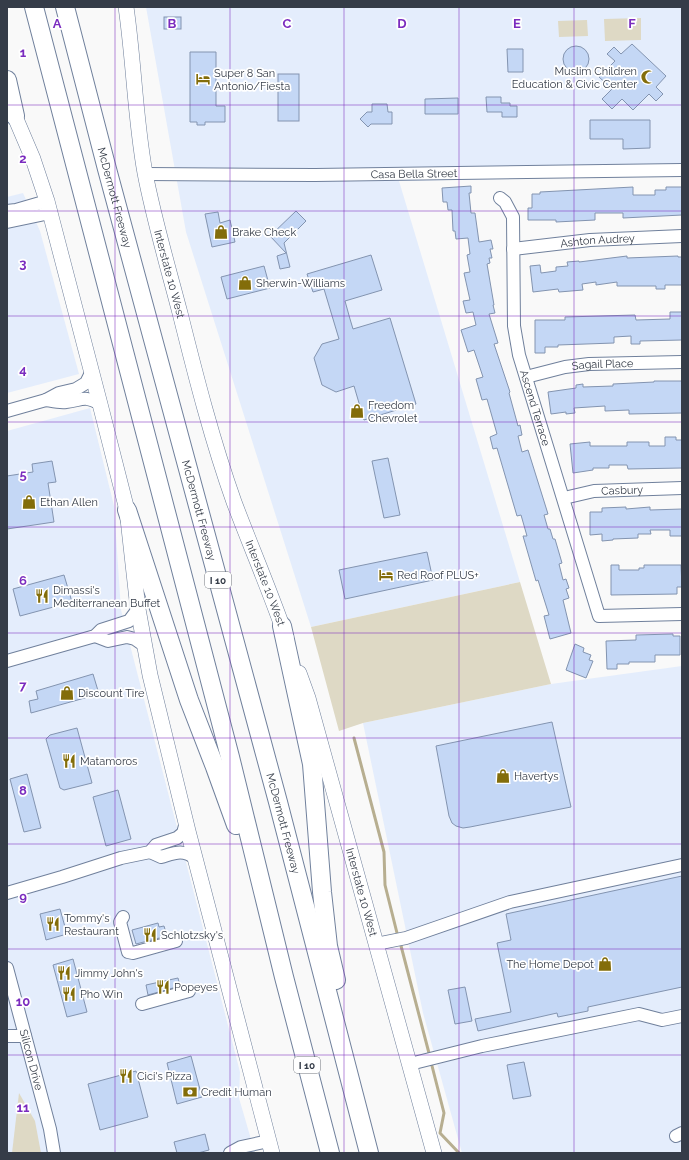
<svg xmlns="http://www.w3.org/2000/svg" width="689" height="1160" viewBox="0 0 689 1160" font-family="Raleway,sans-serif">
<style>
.built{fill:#e4edfc}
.green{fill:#ded9c5}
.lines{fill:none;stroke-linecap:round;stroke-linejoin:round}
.stream{stroke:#b7ae90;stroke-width:3}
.building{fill:#c4d7f5;stroke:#8394b0}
.minor-casing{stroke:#70809c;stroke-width:14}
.major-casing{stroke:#70809c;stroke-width:16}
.highway-casing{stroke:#70809c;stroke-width:20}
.minor{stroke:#fff;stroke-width:12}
.major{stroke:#fff;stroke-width:15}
.highway{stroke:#fff;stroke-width:18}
.grid{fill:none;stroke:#7b2cbf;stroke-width:1;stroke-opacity:0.55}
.labels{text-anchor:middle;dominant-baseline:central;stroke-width:3.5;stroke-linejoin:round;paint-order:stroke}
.shield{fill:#fff;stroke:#72767f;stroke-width:1}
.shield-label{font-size:10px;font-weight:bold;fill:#353c48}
.poi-label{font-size:11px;fill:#353c48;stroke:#fff;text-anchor:start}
.street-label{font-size:11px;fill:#353c48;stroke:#fff}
.grid-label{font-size:13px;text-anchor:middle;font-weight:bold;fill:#7b2cbf;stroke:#fff;stroke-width:3.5;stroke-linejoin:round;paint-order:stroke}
</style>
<rect width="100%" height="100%" fill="#f9f9f9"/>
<g class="built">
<polygon points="146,7 682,7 682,175 399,181 520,582 311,627 186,232"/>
<polygon points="23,193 40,231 79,374 7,393 7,197"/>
<polygon points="90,408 114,506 121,610 240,1072 239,1098 255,1153 7,1153 7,431"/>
<polygon points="682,666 682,1153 462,1153 423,1013 363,723 551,684"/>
</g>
<g class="green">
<polygon points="641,18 641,40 605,41 604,19"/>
<polygon points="587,20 588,36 559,37 558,21"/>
<polygon points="520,582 551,684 363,723 339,731 311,627"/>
<polygon points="19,1093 35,1121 41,1153 12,1153"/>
</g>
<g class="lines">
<g class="stream">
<polyline points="354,738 384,852 385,885 398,937"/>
<polyline points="400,942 430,1057"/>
<polyline points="431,1062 444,1113 440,1133 459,1153"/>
</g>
</g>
<g class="building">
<rect x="164" y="17" width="17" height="12"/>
<polygon points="632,44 666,76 656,87 663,94 656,101 649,94 633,110 622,99 612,109 602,99 612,89 599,77 615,61 607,54 614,47 621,54"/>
<circle cx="576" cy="59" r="13"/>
<polygon points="507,49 523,49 523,72 508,72"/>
<polygon points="190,52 216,52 216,106 225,106 225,122 205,122 205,125 197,125 197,122 190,122"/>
<rect x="278" y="74" width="21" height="47"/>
<polygon points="486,97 501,97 501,103 510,103 510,106 517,106 517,117 502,117 502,112 487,112"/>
<polygon points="458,98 458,114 425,114 425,99"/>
<polygon points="372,104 387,104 388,112 392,112 392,124 371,124 368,127 360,119 367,112 372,112"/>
<polygon points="590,120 650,120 650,148 623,149 623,139 590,139"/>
<polygon points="471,186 471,193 469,193 471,213 475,213 479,242 491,240 493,249 490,249 492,258 489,258 490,263 487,264 494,305 493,305 495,313 489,314 498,343 494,344 510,392 509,393 518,426 520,425 522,435 518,436 522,452 528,450 548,514 544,515 548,529 550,529 553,539 555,539 562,563 559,564 563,580 566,579 569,588 566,589 569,598 563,600 571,633 550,639 544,616 549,615 538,580 536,581 523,536 527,536 521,515 517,516 497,448 493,449 490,437 497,434 487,399 482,400 476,379 483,377 474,350 468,352 461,330 476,325 473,312 466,313 463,301 470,300 464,273 470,272 467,255 470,254 468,238 456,239 455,231 453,231 452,210 448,210 447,202 443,202 442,188"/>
<polygon points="633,187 633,195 655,195 655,190 666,190 666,187 682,187 682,215 623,218 623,213 595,213 595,220 556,222 556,220 528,220 528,208 532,208 532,194 540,194 540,192"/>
<polygon points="296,211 306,221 284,243 290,267 280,269 277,256 286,253 270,236"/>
<polygon points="218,212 220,223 230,220 235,242 212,247 205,214"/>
<polygon points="371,255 382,290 345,301 350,319 353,329 390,318 416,404 364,420 354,386 336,392 322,385 314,358 322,344 339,339 324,289 313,292 307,274"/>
<polygon points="627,256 627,258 678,256 678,257 682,257 682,285 665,285 665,289 656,289 656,286 617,286 617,282 596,285 596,282 582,284 583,290 559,292 558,289 533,292 530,266 540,265 541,273 556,271 556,267 568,266 567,262 579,261 579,262"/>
<polygon points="264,266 270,288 227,299 221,277"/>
<polygon points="670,312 682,312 682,340 640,341 640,344 631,344 631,336 614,337 614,343 558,345 558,347 545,347 545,353 535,353 535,320 565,320 565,317 635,315 636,320 670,319"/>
<polygon points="654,381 682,381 682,413 629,414 629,410 605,411 605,406 574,408 575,413 566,414 566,412 551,414 548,392 576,388 576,385 583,384 583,387 613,386 613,384 654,382"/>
<polygon points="665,437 676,437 676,440 682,440 682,468 628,469 627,465 609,465 609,468 593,468 593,470 573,473 570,444 590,442 590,446 627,446 627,442 649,442 649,446 665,446"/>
<polygon points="388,458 400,515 384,518 372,461"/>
<polygon points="52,461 56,482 48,483 54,522 7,529 7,476 33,472 32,464"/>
<polygon points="626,507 626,509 650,507 650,510 682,509 682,536 670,536 670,530 650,530 651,534 638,534 638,538 613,539 613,540 602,541 602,534 590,535 590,512 602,512 602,508"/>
<polygon points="427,552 433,580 345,599 339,570"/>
<polygon points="611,565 619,565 619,570 639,570 639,568 644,568 644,565 681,565 682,587 677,587 677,594 611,595"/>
<polygon points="64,575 72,602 20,616 13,589"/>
<polygon points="673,634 673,636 680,636 680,655 655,655 655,662 629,662 629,664 617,664 617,669 607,669 606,641 636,640 636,635"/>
<polygon points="575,644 584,648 583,652 591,655 589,660 593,661 586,678 566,670"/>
<polygon points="93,674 99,694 31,713 29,701 38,699 36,691"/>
<polygon points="552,722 571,807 470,827 463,828 456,826 452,823 449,816 436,746"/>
<polygon points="77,728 92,783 64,790 60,788 46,739 50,735"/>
<polygon points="27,774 41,828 24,832 10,779"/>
<polygon points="118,790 131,839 106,846 93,797"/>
<polygon points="682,876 682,987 588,1007 588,1011 558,1017 557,1013 478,1031 475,1019 511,1012 497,943 511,940 506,914"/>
<polygon points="60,909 67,934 46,940 40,914"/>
<polygon points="158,923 159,927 164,926 167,936 136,944 132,930"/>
<polygon points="73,959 87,1012 67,1017 53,965"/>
<polygon points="178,978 180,986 148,995 146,985"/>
<polygon points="465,987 472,1021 455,1024 448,990"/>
<polygon points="191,1056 202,1097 177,1104 167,1063"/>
<polygon points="524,1062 531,1096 513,1099 507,1065"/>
<polygon points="136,1071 148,1117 100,1130 88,1084"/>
<polygon points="205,1134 209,1150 198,1153 177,1153 174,1142"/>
</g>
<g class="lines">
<defs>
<g id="minor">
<path id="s1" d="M146 174 315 175 682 170"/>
<path id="s2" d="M500 198 505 202 513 217 514 326 519 355 599 616 682 614"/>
<polyline points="7,211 16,210 47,201"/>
<polyline points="7,222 50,213"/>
<path id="s3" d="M513 249 590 240 682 236"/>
<path id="s4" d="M526 377 565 367 589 364 682 362"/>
<path d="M46 400C52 401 60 403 66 402 83 400 84 395 100 404"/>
<polyline points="7,411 46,400 59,393 76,389 86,383 92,371"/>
<path id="s5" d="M564 498 594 491 682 488"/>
<polyline points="95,636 108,641 127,637 135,639 145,646"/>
<polyline points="7,661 95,636 101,630 129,621 138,609"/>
<path d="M150 852 161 857C175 853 182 849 195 858"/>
<polyline points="7,893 62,877 121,858 150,852 156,845 177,838 183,833 186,822"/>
<polyline points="123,917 120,922 128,952 133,953 176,941"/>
<polyline points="376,944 406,938 510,902 682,865"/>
<path id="s6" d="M7 968 50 1129 54 1153"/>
<polyline points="142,1004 189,991"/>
<polyline points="7,1036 25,1036"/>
<polyline points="410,1064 482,1046 639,1014 662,1020 682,1016"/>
<polyline points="676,1136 682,1133"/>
<polyline points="230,1153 241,1147 269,1141"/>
</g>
<g id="major">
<path id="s7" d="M126 7C134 62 135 118 145 173 154 220 168 267 180 313 196 377 212 440 234 502 251 547 270 591 286 637"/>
<polyline points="10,105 33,159 47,201 100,404 127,510 138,609 150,675 188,831 272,1153"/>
<path id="s8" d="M299 673 308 698 434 1153"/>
</g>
<g id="highway">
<polyline points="34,7 230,757 284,977 330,1153"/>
<path id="s9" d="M65 7 107 169 278 802 369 1153"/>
<polyline points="7,80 15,116"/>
<polyline points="127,510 189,700 215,767 236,825"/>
<polyline points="282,626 312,764 322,892 328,946 336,980"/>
</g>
</defs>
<use href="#minor" class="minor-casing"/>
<use href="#major" class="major-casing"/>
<use href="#highway" class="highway-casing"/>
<use href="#minor" class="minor"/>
<use href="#major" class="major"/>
<use href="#highway" class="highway"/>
</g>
<path class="grid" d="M115 7V1153M230 7V1153M344 7V1153M459 7V1153M574 7V1153M7 105H682M7 211H682M7 316H682M7 422H682M7 527H682M7 633H682M7 738H682M7 844H682M7 949H682M7 1055H682"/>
<defs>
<symbol id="mosque-bare" viewBox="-9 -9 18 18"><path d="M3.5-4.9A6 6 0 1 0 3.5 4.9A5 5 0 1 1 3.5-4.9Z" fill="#836d0a" stroke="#fff" stroke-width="2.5" paint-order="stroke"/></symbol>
<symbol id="hotel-bare" viewBox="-9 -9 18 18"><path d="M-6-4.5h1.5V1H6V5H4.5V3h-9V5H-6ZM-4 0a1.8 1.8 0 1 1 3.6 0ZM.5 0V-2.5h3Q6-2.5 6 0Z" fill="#836d0a" stroke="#fff" stroke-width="2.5" paint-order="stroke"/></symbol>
<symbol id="shop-bare" viewBox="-9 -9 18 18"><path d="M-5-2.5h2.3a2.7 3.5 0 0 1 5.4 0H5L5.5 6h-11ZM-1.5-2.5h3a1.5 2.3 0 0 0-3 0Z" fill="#836d0a" stroke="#fff" stroke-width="2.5" paint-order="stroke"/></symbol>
<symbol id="restaurant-bare" viewBox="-9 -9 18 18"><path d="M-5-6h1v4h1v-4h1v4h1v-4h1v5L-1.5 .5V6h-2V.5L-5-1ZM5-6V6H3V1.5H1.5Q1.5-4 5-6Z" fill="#836d0a" stroke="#fff" stroke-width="2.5" paint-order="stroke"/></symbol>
<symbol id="bank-bare" viewBox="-9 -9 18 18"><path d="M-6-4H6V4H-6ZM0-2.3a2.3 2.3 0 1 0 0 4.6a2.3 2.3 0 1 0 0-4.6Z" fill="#836d0a" stroke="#fff" stroke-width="2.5" paint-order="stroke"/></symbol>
</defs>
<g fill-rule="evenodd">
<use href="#mosque-bare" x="638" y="67" width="20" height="20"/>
<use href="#hotel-bare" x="193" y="69" width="20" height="20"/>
<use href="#shop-bare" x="211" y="222" width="20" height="20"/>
<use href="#shop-bare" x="235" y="273" width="20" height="20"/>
<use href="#shop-bare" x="347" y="401" width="20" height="20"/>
<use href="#shop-bare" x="19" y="492" width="20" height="20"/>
<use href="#hotel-bare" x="376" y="565" width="20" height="20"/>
<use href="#restaurant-bare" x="32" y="586" width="20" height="20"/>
<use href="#shop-bare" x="57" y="683" width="20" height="20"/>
<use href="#restaurant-bare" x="59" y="751" width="20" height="20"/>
<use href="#shop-bare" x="493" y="766" width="20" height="20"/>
<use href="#restaurant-bare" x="43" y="914" width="20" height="20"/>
<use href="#restaurant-bare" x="140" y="925" width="20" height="20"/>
<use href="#shop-bare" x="595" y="954" width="20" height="20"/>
<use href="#restaurant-bare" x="54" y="963" width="20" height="20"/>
<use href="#restaurant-bare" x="153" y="977" width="20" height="20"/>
<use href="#restaurant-bare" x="59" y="984" width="20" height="20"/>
<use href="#restaurant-bare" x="116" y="1066" width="20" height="20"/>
<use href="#bank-bare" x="180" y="1082" width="20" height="20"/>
</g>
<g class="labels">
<g class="shield">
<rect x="205" y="572" width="26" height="16" rx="3"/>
<rect x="294" y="1057" width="26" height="16" rx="3"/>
</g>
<g class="shield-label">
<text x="218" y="580">I 10</text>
<text x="307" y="1065">I 10</text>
</g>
<g class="poi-label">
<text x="637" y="71" text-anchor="end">Muslim Children<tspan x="637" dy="13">Education &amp; Civic Center</tspan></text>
<text x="214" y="73">Super 8 San<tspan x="214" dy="13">Antonio/Fiesta</tspan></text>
<text x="232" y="232">Brake Check</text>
<text x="256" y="283">Sherwin-Williams</text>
<text x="368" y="405">Freedom<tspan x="368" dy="13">Chevrolet</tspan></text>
<text x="40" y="502">Ethan Allen</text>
<text x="397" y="575">Red Roof PLUS+</text>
<text x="53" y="590">Dimassi's<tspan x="53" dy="13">Mediterranean Buffet</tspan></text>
<text x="78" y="693">Discount Tire</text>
<text x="80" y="761">Matamoros</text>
<text x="514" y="776">Havertys</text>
<text x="64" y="918">Tommy's<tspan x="64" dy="13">Restaurant</tspan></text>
<text x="161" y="935">Schlotzsky's</text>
<text x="594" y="964" text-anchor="end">The Home Depot</text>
<text x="75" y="973">Jimmy John's</text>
<text x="174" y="987">Popeyes</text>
<text x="80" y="994">Pho Win</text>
<text x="137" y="1076">Cici's Pizza</text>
<text x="201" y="1092">Credit Human</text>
</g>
<g class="street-label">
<text stroke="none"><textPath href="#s1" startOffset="268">Casa Bella Street</textPath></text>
<text stroke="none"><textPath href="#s9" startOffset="197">McDermott Freeway</textPath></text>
<text stroke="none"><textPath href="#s3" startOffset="85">Ashton Audrey</textPath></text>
<text stroke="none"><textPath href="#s7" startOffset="271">Interstate 10 West</textPath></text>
<text stroke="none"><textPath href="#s4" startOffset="78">Sagail Place</textPath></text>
<text stroke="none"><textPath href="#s2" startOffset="217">Ascend Terrace</textPath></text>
<text stroke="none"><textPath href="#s5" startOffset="59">Casbury</textPath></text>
<text stroke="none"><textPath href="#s9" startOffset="521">McDermott Freeway</textPath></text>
<text stroke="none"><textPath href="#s7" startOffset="595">Interstate 10 West</textPath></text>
<text stroke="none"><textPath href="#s9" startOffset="845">McDermott Freeway</textPath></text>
<text stroke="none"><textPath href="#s8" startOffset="228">Interstate 10 West</textPath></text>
<text stroke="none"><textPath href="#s6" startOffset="95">Silicon Drive</textPath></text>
</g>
</g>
<g class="grid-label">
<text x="57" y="28">A</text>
<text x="172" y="28">B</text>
<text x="287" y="28">C</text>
<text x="402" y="28">D</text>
<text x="517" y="28">E</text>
<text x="632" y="28">F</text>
<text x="23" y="57">1</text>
<text x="23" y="163">2</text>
<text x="23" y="268">3</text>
<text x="23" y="374">4</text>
<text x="23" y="479">5</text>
<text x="23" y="585">6</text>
<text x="23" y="690">7</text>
<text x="23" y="795">8</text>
<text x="23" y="901">9</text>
<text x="23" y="1006">10</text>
<text x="23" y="1112">11</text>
</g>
<rect width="689" height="1160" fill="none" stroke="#353c48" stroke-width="16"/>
</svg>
